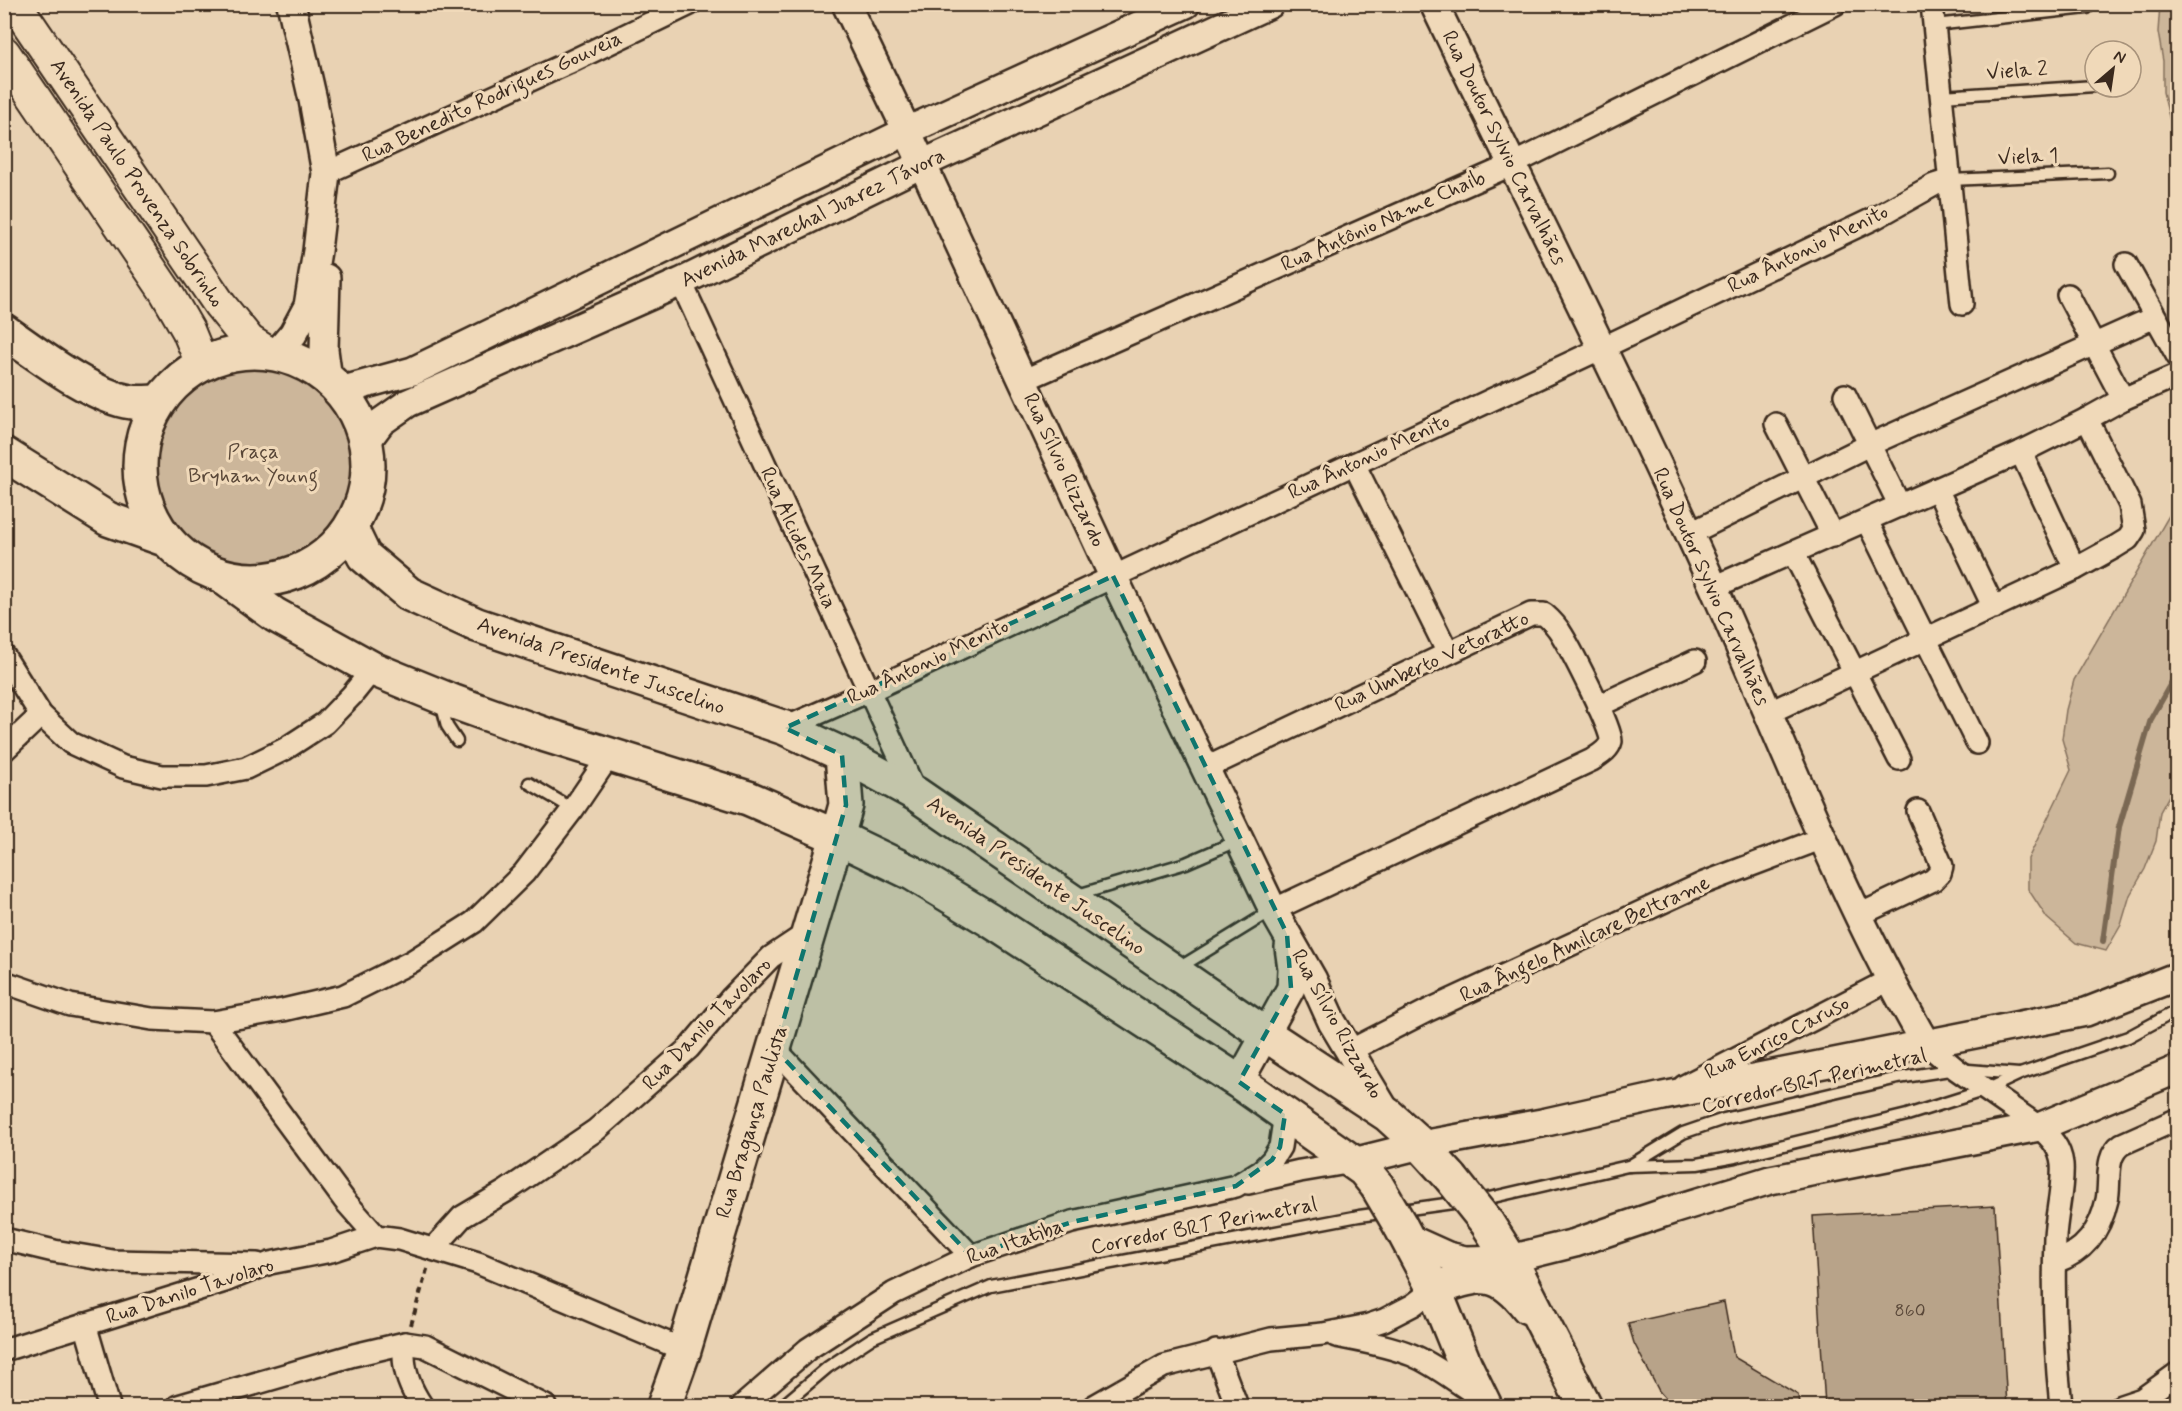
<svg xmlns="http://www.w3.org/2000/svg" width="2182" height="1411" viewBox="0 0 2182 1411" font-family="Mynerve,sans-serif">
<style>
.green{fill:#ccb69a;stroke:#84705c;stroke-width:1.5}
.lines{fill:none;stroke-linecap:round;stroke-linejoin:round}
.stream{stroke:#7a6753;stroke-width:6}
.building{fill:#b8a389;stroke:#3b2a1e;stroke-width:1.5}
.service-casing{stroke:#3b2a1e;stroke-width:15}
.minor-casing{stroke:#3b2a1e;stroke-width:26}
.tertiary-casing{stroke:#3b2a1e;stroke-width:32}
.secondary-casing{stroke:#3b2a1e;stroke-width:36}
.primary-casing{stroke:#3b2a1e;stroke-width:38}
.path{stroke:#3b2a1e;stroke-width:4;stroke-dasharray:6 4.5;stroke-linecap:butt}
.service{stroke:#f0d9b9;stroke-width:10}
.minor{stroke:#f0d9b9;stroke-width:21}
.tertiary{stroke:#f0d9b9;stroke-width:27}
.secondary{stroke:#f0d9b9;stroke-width:32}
.primary{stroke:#f0d9b9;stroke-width:33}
.primary-bridge-casing{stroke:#3b2a1e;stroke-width:38;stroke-linecap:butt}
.primary-bridge{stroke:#f0d9b9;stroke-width:33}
.marked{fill:#0f766e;fill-opacity:0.2;stroke:#0f766e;stroke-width:4.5;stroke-dasharray:12 8;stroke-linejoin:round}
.labels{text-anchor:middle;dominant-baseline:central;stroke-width:6;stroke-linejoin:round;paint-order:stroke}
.number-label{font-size:18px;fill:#5a4839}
.street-label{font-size:21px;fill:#3b2a1e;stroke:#f0d9b9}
.park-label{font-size:21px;fill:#584637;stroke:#f0d9b9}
</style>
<rect width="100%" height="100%" fill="#e9d2b3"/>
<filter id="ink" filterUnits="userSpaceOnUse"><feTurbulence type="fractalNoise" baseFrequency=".0167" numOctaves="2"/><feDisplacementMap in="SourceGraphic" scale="12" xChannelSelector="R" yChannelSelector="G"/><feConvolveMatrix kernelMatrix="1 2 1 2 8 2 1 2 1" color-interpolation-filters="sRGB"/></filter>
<g filter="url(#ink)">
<g class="green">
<polygon points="2160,5 2177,5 2177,150 2163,92 2163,61 2158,32"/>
<polygon points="2177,222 2177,460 2171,436 2171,405 2174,377 2166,346"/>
<circle cx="252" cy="464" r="103"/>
<polygon points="2177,487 2177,781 2160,812 2156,841 2145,869 2130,895 2121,925 2106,951 2076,943 2047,918 2028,889 2028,859 2071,770 2062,739 2066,710 2074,680 2174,507"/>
</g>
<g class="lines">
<polyline class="stream" points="2103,941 2119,827 2151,719 2178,671"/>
</g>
<g class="building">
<polygon points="1995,1206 2007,1406 1825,1406 1813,1216"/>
<polygon points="1724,1302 1734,1357 1798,1395 1799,1406 1672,1406 1659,1391 1634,1343 1628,1323"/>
</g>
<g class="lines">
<defs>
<g id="service">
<polyline points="1935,25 2087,8"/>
<polyline points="1942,96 2095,86"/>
<polyline points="1950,180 2108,173"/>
<polyline points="441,702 447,726 457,741"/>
<polyline points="529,783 573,809"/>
<polyline points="1074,896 1186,863 1239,840"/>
<polyline points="1177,969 1273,910"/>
<polyline points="1629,1166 1683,1133 1724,1119 1898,1078 1956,1069 2019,1074"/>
<polyline points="782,1406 828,1367 872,1338 991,1286 1359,1216 1489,1198 1628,1166 1697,1164 1735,1157 1907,1115 1986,1090 2020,1074 2128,1037 2178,1010"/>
</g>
<g id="minor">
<polyline points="1932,4 1962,304"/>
<polyline points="326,173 568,63 690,4"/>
<polyline points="2126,264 2178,357"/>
<polyline points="681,282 916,793"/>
<polyline points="2068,295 2123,399"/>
<polyline points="1022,381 1511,165 1835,4"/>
<polyline points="1845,395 1900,506"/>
<polyline points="1776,424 1833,536"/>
<polyline points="2021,452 2075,569"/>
<polyline points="1354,464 1448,653"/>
<polyline points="1937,489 1994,608"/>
<polyline points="1867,521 1977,743"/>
<polyline points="1689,534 1869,445 2155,317"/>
<polyline points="1794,554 1899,759"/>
<polyline points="1714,587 2021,452 2087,419 2123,399 2178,375"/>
<polyline points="4,656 41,715 71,743 123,767 162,776 206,776 246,768 285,749 325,723 352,695 373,669"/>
<polyline points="1598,706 1695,661"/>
<polyline points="1768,713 2075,569 2115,547 2128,539 2134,530 2130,505 2087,419"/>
<polyline points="785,728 869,691 1602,348 1875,218 1934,185 1950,180"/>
<polyline points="4,750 41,715"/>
<path d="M1204 769 1531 614H1544C1551 620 1557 626 1562 635 1570 648 1613 730 1611 741 1609 750 1599 755 1592 760L1273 910"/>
<polyline points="1859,915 1933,880 1940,873 1942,866 1918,811"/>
<polyline points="4,982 70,1005 152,1019 213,1022 283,1010 343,996 411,962 474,922 524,873 573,809 609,756"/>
<polyline points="213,1022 345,1201 376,1236 399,1239 478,1263 684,1350"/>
<path d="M1926 1044 1956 1069 2039 1127C2051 1138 2060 1147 2062 1164 2064 1185 2056 1215 2055 1237 2053 1294 2055 1350 2061 1406"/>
<polyline points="775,1049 971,1256"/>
<polyline points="1351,1050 1427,1011 1704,883 1823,838"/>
<polyline points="1684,1086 1891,979"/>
<polyline points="1248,1183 1300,1171 1353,1162"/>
<polyline points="4,1239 54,1251 113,1261 257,1264"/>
<polyline points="434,1248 462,1217 506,1191 596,1130 689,1048 732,997 771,957 810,931"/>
<path d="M2055 1262C2085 1252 2100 1231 2107 1200 2111 1181 2104 1156 2122 1144L2178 1119"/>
<polyline points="85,1324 109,1406"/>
<path d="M1336 1336C1361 1341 1387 1345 1412 1355 1436 1365 1457 1383 1479 1396"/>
<path d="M405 1343C401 1366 409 1387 422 1406"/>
<polyline points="4,1350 225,1281 270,1263 331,1251 376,1236"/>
<polyline points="1216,1351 1237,1406"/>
<polyline points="178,1406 354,1355 405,1343 425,1346 545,1406"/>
<polyline points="742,1406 808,1349 894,1293 971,1256 1072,1222 1236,1186 1262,1170 1272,1160 1280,1147 1285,1114"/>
<polyline points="1094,1406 1164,1366 1271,1339 1323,1334 1369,1325 1384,1320 1413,1305 1434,1289"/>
<polyline points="2121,1406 2142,1399 2178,1373"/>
</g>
<g id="tertiary">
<polyline points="846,4 907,131 1113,576 1273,910 1313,980 1332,1022 1388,1115"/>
<path d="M1434 4C1528 199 1626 391 1714 588 1782 741 1842 899 1926 1044"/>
<polyline points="326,278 324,350 328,379"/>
<polyline points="276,354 293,334 308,306 317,251 326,173 313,100 291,4"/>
<polyline points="340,391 413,371 907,131 1186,4"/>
<polyline points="366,442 381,422 408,403 681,282 922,164 1270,4"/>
<polyline points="1239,1082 1291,988 1292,969 1289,947"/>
<polyline points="1353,1162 1421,1145 1542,1123 1663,1096 2086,1012 2178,976"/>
<polyline points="1408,1238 1448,1256 1465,1260 1510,1259 1575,1243 1672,1210 1770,1180 2039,1127 2178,1069"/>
</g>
<g id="secondary">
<polyline points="15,4 220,305 249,341 268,353"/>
<polyline points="4,53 166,292 188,330 202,364"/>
</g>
<g id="primary">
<path d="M4 331C36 353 92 397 131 402 140 403 150 402 159 402"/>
<circle cx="254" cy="466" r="114"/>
<polyline points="4,454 108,519 167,540"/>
<polyline points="351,529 364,556 409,594 477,625 785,728 850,758 916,794 1265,1034 1388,1115 1421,1145 1451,1178"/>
<polyline points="220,575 275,615 373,669 454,702 546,735 748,798 837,837 912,873 990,920 1239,1082 1364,1170 1377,1186"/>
<polyline points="1487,1223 1510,1259 1585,1406"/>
<polyline points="1400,1225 1434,1289 1465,1365 1485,1406"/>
<path d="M1434 1289C1479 1274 1496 1266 1528 1307"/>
<polyline points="664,1406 684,1350 837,837 846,805 842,755"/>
</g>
</defs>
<use href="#service" class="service-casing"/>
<use href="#minor" class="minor-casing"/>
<use href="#tertiary" class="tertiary-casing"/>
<use href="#secondary" class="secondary-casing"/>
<use href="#primary" class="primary-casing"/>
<polyline class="path" points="411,1325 428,1266"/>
<use href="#service" class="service"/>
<use href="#minor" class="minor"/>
<use href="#tertiary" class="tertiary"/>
<use href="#secondary" class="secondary"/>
<use href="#primary" class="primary"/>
<defs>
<g id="primary-bridge">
<polyline points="1451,1178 1487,1223"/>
<polyline points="1377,1186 1400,1225"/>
</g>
</defs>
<use href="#primary-bridge" class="primary-bridge-casing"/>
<use href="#primary-bridge" class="primary-bridge"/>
</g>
</g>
<path class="marked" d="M1113 576 1287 934 1291 988 1239 1082 1285 1114 1280 1147 1272 1160 1236 1186 1072 1222 971 1256 775 1049 846 805 842 755 785 728Z"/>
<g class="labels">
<g class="number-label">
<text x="1910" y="1311">860</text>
</g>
<g class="street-label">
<text transform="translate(2017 71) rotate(-4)">Viela 2</text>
<text transform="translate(492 97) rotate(-25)">Rua Benedito Rodrigues Gouveia</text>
<text transform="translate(1504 148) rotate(64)">Rua Doutor Sylvio Carvalhães</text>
<text transform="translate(2028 157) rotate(-3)">Viela 1</text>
<text transform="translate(137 183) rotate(56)">Avenida Paulo Provenza Sobrinho</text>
<text transform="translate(813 218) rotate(-26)">Avenida Marechal Juarez Távora</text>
<text transform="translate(1383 221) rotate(-24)">Rua Antônio Name Chaib</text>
<text transform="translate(1808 249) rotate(-26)">Rua Ântonio Menito</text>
<text transform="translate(1369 457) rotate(-25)">Rua Ântonio Menito</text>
<text transform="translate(1064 470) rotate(65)">Rua Sílvio Rizzardo</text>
<text transform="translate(798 538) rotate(65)">Rua Alcides Maia</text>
<text transform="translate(1711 587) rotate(66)">Rua Doutor Sylvio Carvalhães</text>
<text transform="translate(928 662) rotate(-25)">Rua Ântonio Menito</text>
<text transform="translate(1432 662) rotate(-25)">Rua Umberto Vetoratto</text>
<text transform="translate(601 666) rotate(19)">Avenida Presidente Juscelino</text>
<text transform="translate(1036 876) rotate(35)">Avenida Presidente Juscelino</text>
<text transform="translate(1585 939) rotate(-25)">Rua Ângelo Amilcare Beltrame</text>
<text transform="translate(707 1024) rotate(-46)">Rua Danilo Tavolaro</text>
<text transform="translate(1337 1024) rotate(61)">Rua Sílvio Rizzardo</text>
<text transform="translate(1777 1038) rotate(-27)">Rua Enrico Caruso</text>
<text transform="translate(1814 1081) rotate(-13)">Corredor BRT Perimetral</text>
<text transform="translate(752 1122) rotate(-73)">Rua Bragança Paulista</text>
<text transform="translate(1204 1226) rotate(-11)">Corredor BRT Perimetral</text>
<text transform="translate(1015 1242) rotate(-19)">Rua Itatiba</text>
<text transform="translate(190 1291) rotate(-18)">Rua Danilo Tavolaro</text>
</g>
<g class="park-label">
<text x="253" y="452">Praça<tspan x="253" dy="24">Bryham Young</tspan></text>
</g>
</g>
<rect width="2182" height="1411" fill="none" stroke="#f0d9b9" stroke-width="24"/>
<rect x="12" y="12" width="2158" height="1387" fill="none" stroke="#3b2a1e" stroke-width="2" filter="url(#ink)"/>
<g transform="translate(2113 69) rotate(29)"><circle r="28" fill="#f0d9b9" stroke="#a8937b" stroke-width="1.5"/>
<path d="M0-4.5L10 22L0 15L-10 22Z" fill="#3b2a1e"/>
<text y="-9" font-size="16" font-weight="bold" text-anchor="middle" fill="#3b2a1e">N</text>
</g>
</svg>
